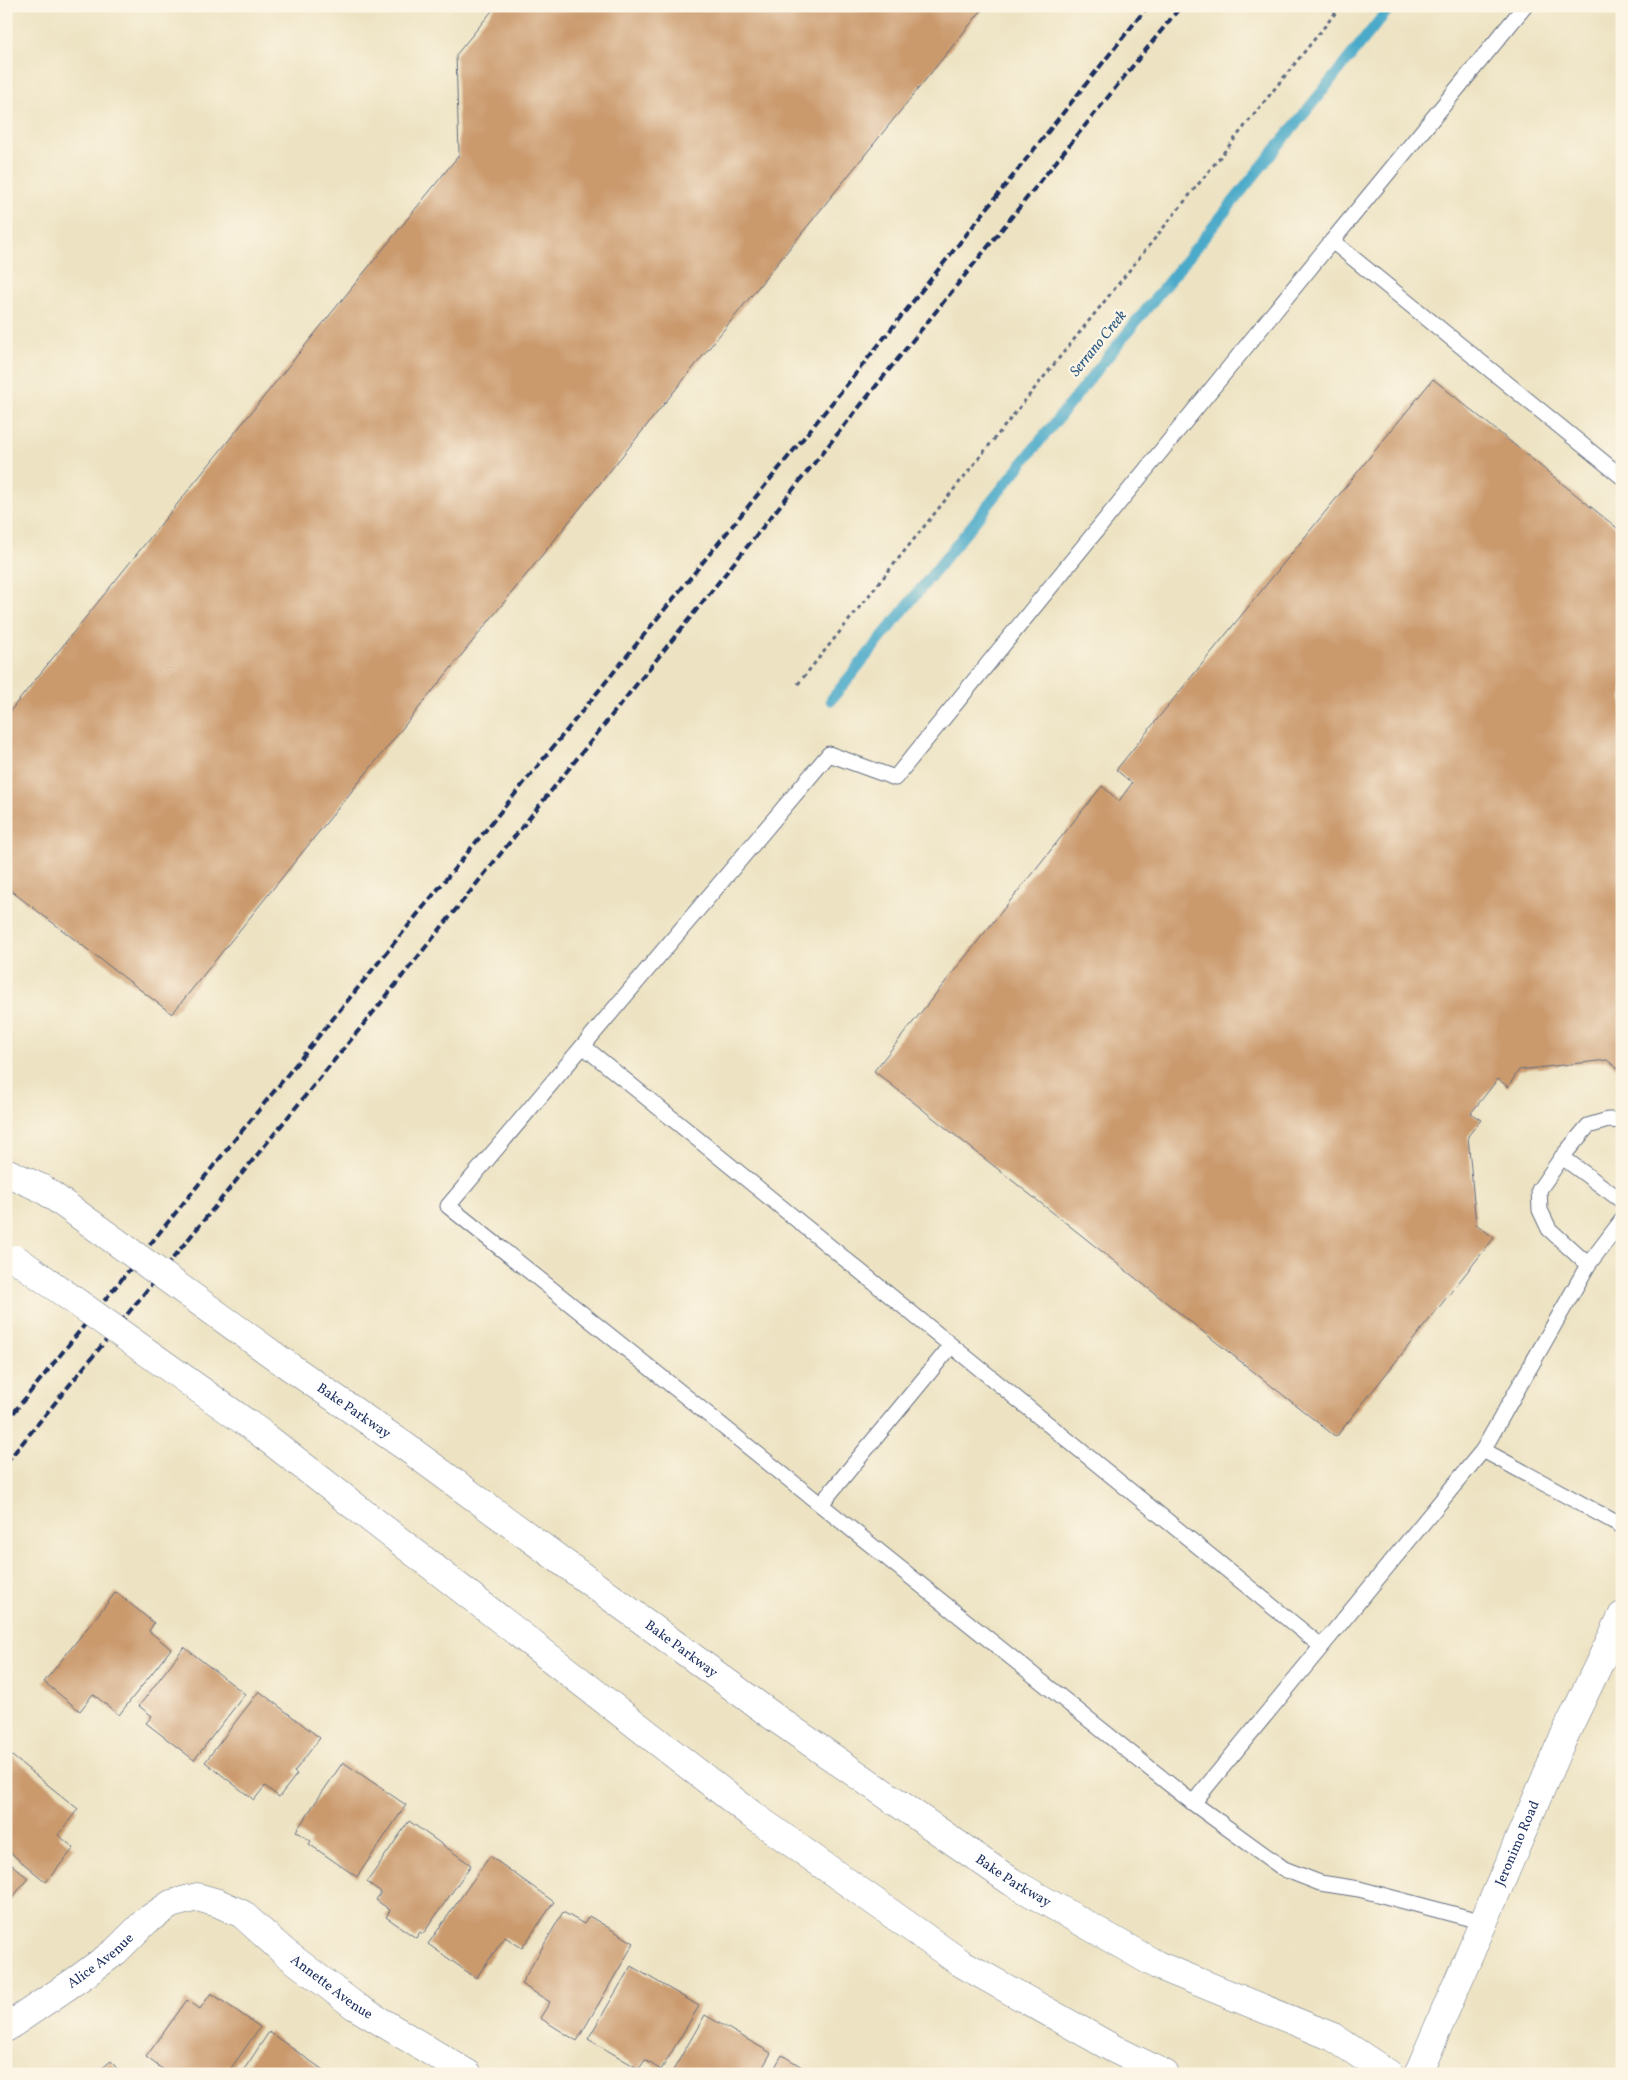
<svg xmlns="http://www.w3.org/2000/svg" width="1628" height="2080" viewBox="0 0 1628 2080" font-family="Vollkorn,serif">
<style>
.lines{fill:none;stroke-linecap:round;stroke-linejoin:round}
.stream{stroke:#4baac9;stroke-width:11}
.building{fill:#ca9a6d}
.lane-casing{stroke:#646e81;stroke-width:17}
.street-casing{stroke:#646e81;stroke-width:29}
.secondary-casing{stroke:#646e81;stroke-width:29}
.primary-casing{stroke:#646e81;stroke-width:29}
.path{stroke:#646e81;stroke-width:3;stroke-dasharray:4 4;stroke-linecap:butt}
.lane{stroke:#fff;stroke-width:15}
.street{stroke:#fff;stroke-width:28}
.secondary{stroke:#fff;stroke-width:28}
.primary{stroke:#fff;stroke-width:28}
.rail{stroke:#1b2f5e;stroke-width:4;stroke-dasharray:8 4;stroke-linecap:butt}
.primary-bridge-casing{stroke:#646e81;stroke-width:29;stroke-linecap:butt}
.primary-bridge{stroke:#fff;stroke-width:28}
.labels{text-anchor:middle;dominant-baseline:central;stroke-width:5;stroke-linejoin:round;paint-order:stroke}
.street-label{font-size:14px;fill:#1b2f5e;stroke:#fcf5e5}
.water-label{font-size:15px;font-style:italic;fill:#2c5a83;stroke:#fcf5e5}
</style>
<rect width="100%" height="100%" fill="#fcf5e5"/>
<filter id="ink" filterUnits="userSpaceOnUse"><feTurbulence type="fractalNoise" baseFrequency=".02" numOctaves="2"/><feDisplacementMap in="SourceGraphic" scale="10" xChannelSelector="R" yChannelSelector="G"/><feConvolveMatrix kernelMatrix="1 2 1 2 8 2 1 2 1" color-interpolation-filters="sRGB"/></filter>
<filter id="wash" filterUnits="userSpaceOnUse"><feTurbulence type="fractalNoise" baseFrequency=".0096" numOctaves="4" result="noise"/><feDisplacementMap in="SourceGraphic" scale="20" xChannelSelector="R" yChannelSelector="G"/><feGaussianBlur stdDeviation="1.12" result="paint"/><feColorMatrix in="noise" values="0 0 0 0 0 0 0 0 0 0 0 0 0 0 0 0 0 1.4 0 .05"/><feComposite in="paint" operator="in"/></filter>
<g filter="url(#wash)">
<rect width="100%" height="100%" fill="#ede3c3"/>
<g class="lines">
<polyline class="stream" points="831,700 1391,6"/>
</g>
<g id="blocks">
<g class="building">
<polygon points="496,6 985,6 172,1014 6,887 6,716 459,155 456,55"/>
<polygon points="1433,379 1622,532 1622,1072 1607,1060 1519,1070 1508,1087 1498,1079 1471,1113 1481,1120 1468,1136 1476,1224 1494,1238 1336,1437 874,1071 1102,786 1119,801 1132,783 1116,770"/>
<polygon points="116,1592 154,1623 149,1631 171,1649 119,1715 93,1694 80,1711 44,1682"/>
<polygon points="184,1647 245,1694 194,1760 146,1723 152,1716 139,1706"/>
<polygon points="259,1691 320,1738 294,1772 297,1774 279,1797 265,1786 254,1800 205,1762"/>
<polygon points="12,1756 78,1809 58,1835 74,1848 46,1882 6,1849 6,1762"/>
<polygon points="343,1762 406,1805 357,1877 309,1844 311,1841 296,1831"/>
<polygon points="409,1821 471,1865 423,1934 420,1932 416,1938 386,1917 390,1910 376,1900 381,1892 367,1882"/>
<polygon points="490,1856 554,1902 522,1948 505,1937 476,1978 428,1944"/>
<polygon points="6,1860 28,1878 6,1906"/>
<polygon points="563,1912 584,1924 589,1916 634,1943 577,2041 540,2018 550,2002 521,1984"/>
<polygon points="631,1966 699,2006 661,2070 645,2060 639,2069 588,2039"/>
<polygon points="211,1993 260,2027 227,2074 169,2074 146,2057 187,2000 200,2009"/>
<polygon points="705,2015 771,2053 759,2074 671,2074"/>
<polygon points="269,2032 329,2074 241,2074"/>
<polygon points="782,2055 814,2074 771,2074"/>
<polygon points="111,2061 121,2074 95,2074"/>
</g>
</g>
</g>
<g filter="url(#ink)">
<use href="#blocks" fill-opacity="0" stroke="#646e81" stroke-width="1"/>
<g class="lines">
<defs>
<g id="lane">
<polyline points="1332,241 1525,6"/>
<polyline points="583,1046 1321,1646"/>
<polyline points="1562,1157 1622,1201"/>
<polyline points="1588,1265 1549,1229 1540,1210 1539,1190 1562,1157 1588,1126 1608,1120 1622,1121"/>
<polyline points="1483,1450 1622,1526"/>
<polyline points="821,1504 951,1346"/>
<polyline points="1193,1803 1483,1450 1588,1265 1622,1220"/>
<polyline points="1483,1922 1359,1889 1320,1883 1284,1869 1193,1803 448,1206 829,754 895,778 1332,241 1622,477"/>
</g>
<g id="street">
<path id="s1" d="M6 2028 81 1977 116 1951 146 1921 171 1904 197 1897 218 1903 242 1914 283 1951 355 2006 468 2074"/>
</g>
<g id="secondary">
<path id="s2" d="M1418 2074 1559 1747 1622 1616"/>
</g>
<g id="primary">
<polyline points="6,1172 43,1189"/>
<path id="s3" d="M283 1362 406 1447 774 1717 1012 1882 1157 1965 1333 2037 1389 2074"/>
<polyline points="258,1431 751,1814 961,1963 1116,2050 1165,2074"/>
</g>
</defs>
<use href="#lane" class="lane-casing"/>
<use href="#street" class="street-casing"/>
<use href="#secondary" class="secondary-casing"/>
<use href="#primary" class="primary-casing"/>
<polyline class="path" points="798,684 1341,6"/>
<use href="#lane" class="lane"/>
<use href="#street" class="street"/>
<use href="#secondary" class="secondary"/>
<use href="#primary" class="primary"/>
<g class="rail">
<polyline points="6,1422 853,377 1148,6"/>
<polyline points="6,1463 376,1009 1181,6"/>
</g>
<defs>
<g id="primary-bridge">
<polyline points="43,1189 283,1362"/>
<polyline points="16,1259 258,1431"/>
</g>
</defs>
<use href="#primary-bridge" class="primary-bridge-casing"/>
<use href="#primary-bridge" class="primary-bridge"/>
</g>
</g>
<g class="labels">
<g class="street-label">
<text stroke="none"><textPath href="#s3" startOffset="86">Bake Parkway</textPath></text>
<text stroke="none"><textPath href="#s3" startOffset="491">Bake Parkway</textPath></text>
<text stroke="none"><textPath href="#s2" startOffset="251">Jeronimo Road</textPath></text>
<text stroke="none"><textPath href="#s3" startOffset="896">Bake Parkway</textPath></text>
<text stroke="none"><textPath href="#s1" startOffset="116">Alice Avenue</textPath></text>
<text stroke="none"><textPath href="#s1" startOffset="398">Annette Avenue</textPath></text>
</g>
<g class="water-label">
<text transform="translate(1099 344) rotate(-51)">Serrano Creek</text>
</g>
</g>
<rect width="1628" height="2080" fill="none" stroke="#fcf5e5" stroke-width="25"/>
</svg>
